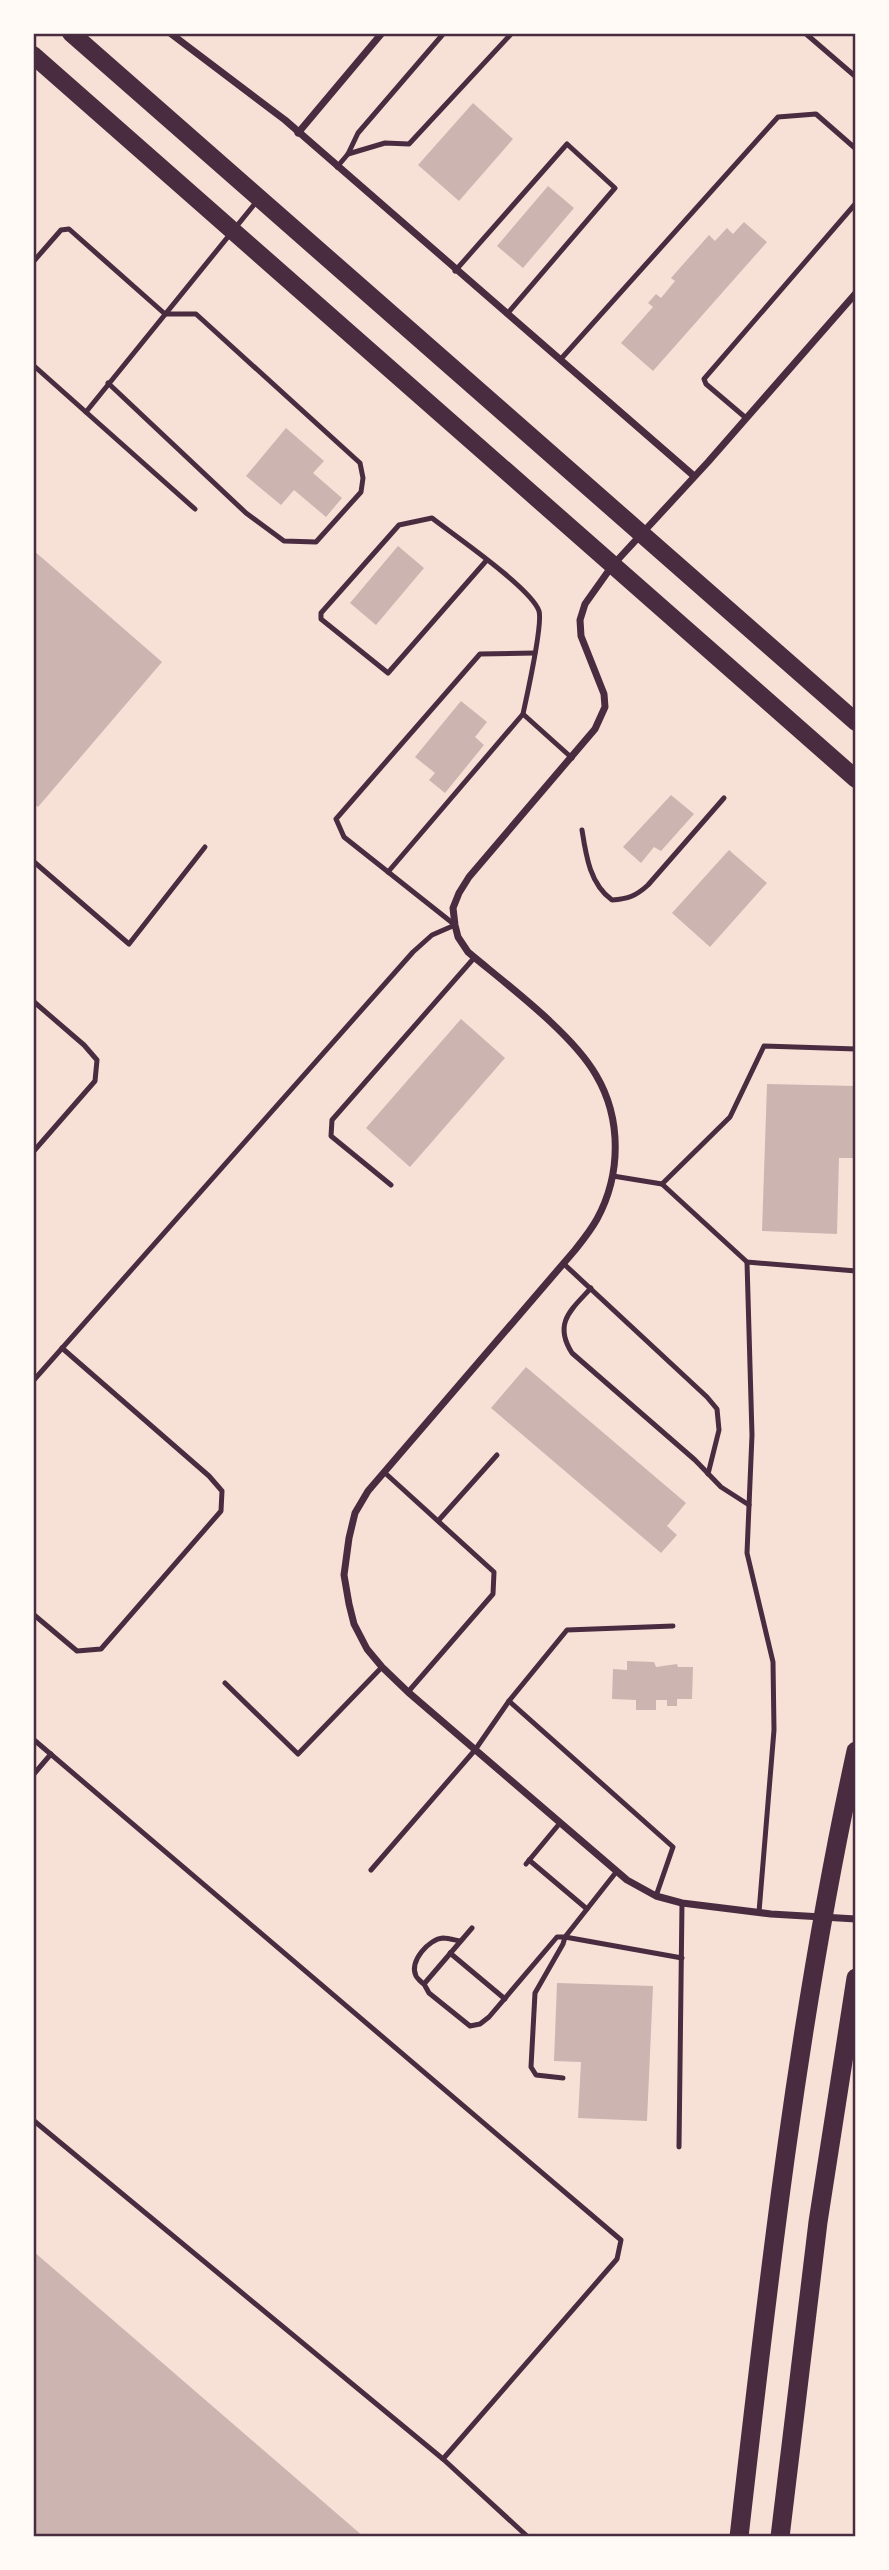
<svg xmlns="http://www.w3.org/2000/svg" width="889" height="2570" viewBox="0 0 889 2570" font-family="'Noto Sans',sans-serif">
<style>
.building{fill:#ccb4b1}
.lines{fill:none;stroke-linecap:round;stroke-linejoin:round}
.service{stroke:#4a2c40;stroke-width:5}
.minor{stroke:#4a2c40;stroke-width:7}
.primary{stroke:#4a2c40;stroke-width:18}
.trunk{stroke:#4a2c40;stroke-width:19}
.neatline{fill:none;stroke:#4a2c40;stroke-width:2.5}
</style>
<rect width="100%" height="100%" fill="#f7e1d7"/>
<g class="building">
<polygon points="473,103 513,139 459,201 418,165"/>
<polygon points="548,186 574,208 523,268 497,246"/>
<polygon points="744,222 767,242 653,371 621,343 653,307 648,303 656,294 661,298 675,281 671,278 709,235 715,241 727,228 733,234"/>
<polygon points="286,428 324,461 313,473 342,498 326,517 294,490 281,505 246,476"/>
<polygon points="398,546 424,568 376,625 350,603"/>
<polygon points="33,550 162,662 38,807 33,803"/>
<polygon points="461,701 487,722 475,737 484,745 445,793 429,780 435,773 415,757"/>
<polygon points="671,795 694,814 661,851 654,847 641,863 623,847"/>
<polygon points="729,850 767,883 710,947 672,913"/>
<polygon points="461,1019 505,1058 410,1167 366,1128"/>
<polygon points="767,1084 856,1086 856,1158 839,1158 837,1234 762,1231"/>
<polygon points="526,1367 686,1503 667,1526 677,1535 661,1553 491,1408"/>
<polygon points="627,1661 654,1662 656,1667 677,1664 678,1667 693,1667 692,1699 677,1699 677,1706 667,1706 667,1700 656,1700 656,1710 636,1710 636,1700 612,1699 613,1669 627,1670"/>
<polygon points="557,1983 653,1986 647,2121 578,2118 581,2062 554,2061"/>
<polygon points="33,2251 364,2537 33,2537"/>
</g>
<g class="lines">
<g class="service">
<polyline points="805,33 856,77"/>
<polyline points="348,154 385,143 409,144 512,33"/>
<polyline points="337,167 348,154 358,133 444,33"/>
<polyline points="33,262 61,230 69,229 165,314 196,314 360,463 363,478 361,492 316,542 284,541 246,513 108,383"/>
<polyline points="455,271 567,144 615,188 507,314"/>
<polyline points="560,360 778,117 816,114 856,149"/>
<polyline points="33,365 195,509"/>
<polyline points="86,412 257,201"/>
<polyline points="746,418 706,384 704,379 856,203"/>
<path d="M486 561 388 673 321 619V613L399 525 432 518C455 536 531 588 539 611 543 625 527 695 523 714L572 758"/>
<path d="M582 830C586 856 590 884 612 900 628 899 636 896 648 885L724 798"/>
<polyline points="33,861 129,944 205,847"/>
<polyline points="388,872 523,714"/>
<polyline points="33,1001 84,1045 97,1060 95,1081 33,1152"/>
<polyline points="613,1176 662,1184 747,1262 856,1271"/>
<polyline points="662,1184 730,1117 764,1046 856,1049"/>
<polyline points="391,1185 331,1136 332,1120 474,958"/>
<polyline points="747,1262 752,1435 747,1553 773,1662 774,1730 759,1912"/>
<polyline points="564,1264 707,1397 717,1409 719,1430 708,1474"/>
<path d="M591 1288C571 1310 553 1323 572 1353L695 1460 721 1487 749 1505"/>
<polyline points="33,1381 413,952 432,935 455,925 344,837 336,819 480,654 535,653"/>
<polyline points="384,1472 494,1572 493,1594 408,1692"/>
<polyline points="438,1521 497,1455"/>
<polyline points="33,1614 77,1651 101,1649 221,1511 222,1491 209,1476 62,1348"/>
<polyline points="225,1683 298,1754 382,1667"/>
<polyline points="509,1701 673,1847 656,1896"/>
<polyline points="33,1739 621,2240 617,2259 443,2459 528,2537"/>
<polyline points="33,1775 51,1754"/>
<polyline points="529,1860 587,1909"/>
<polyline points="526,1864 560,1823"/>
<polyline points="371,1870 475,1750 509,1701 567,1630 673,1626"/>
<polyline points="472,1928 424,1984 429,1993 470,2026 480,2024 489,2017 557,1937 565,1937 617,1871"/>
<polyline points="450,1953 505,1999"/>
<path d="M424 1984C422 1983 417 1978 416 1976 409 1961 429 1939 443 1938 448 1938 455 1940 460 1941"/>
<polyline points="563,2078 536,2075 531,2067 535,1993 563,1944 565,1937 682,1958"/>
<polyline points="33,2120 443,2459"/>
<polyline points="679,2147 682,1903"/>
</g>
<g class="minor">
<polyline points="170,33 285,120 694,476"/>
<polyline points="298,133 382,33"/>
<path d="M856 293 708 462 612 566 585 604 580 620 581 636 604 694 605 707 595 729 469 877 459 893 453 908 455 925 458 937 468 952C506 984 572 1033 596 1075 622 1119 621 1175 597 1219 591 1230 583 1240 575 1250L368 1491 355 1513 349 1538 344 1575 349 1604 354 1624 367 1649 382 1667 408 1692 627 1880 656 1896 682 1903 771 1914 856 1919"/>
</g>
<g class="primary">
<polyline points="71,33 856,722"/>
<polyline points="33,55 856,779"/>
</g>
<g class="trunk">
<path d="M739 2537C769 2273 799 2011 856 1751"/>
<polyline points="780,2537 818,2222 856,1978"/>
</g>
</g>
<rect width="889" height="2570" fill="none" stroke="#fffaf5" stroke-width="70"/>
<rect x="35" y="35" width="819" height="2500" class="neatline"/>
</svg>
